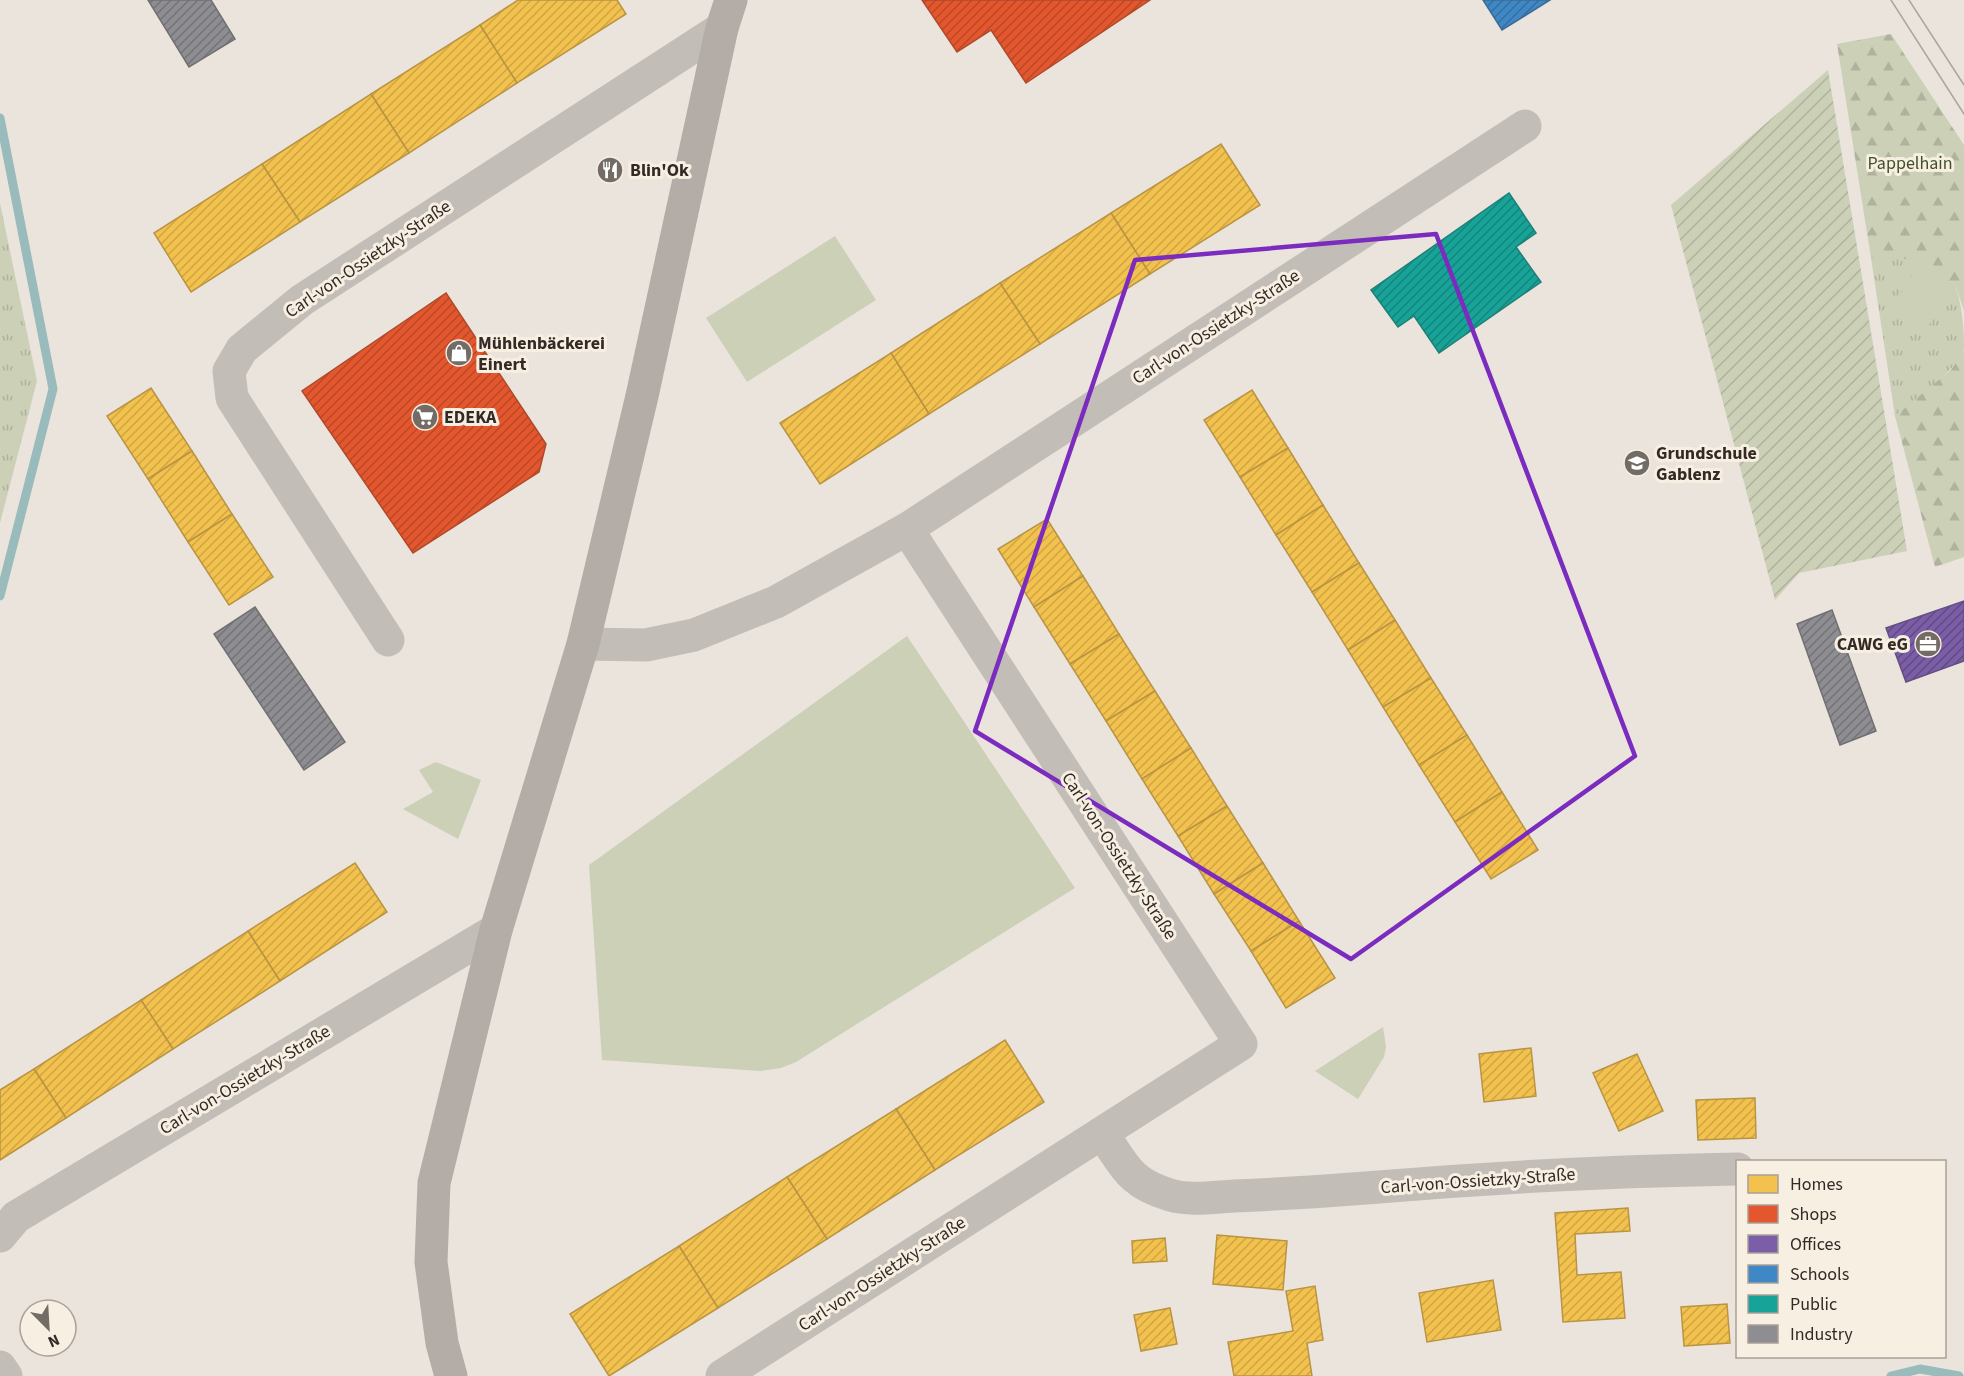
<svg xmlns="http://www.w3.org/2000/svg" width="1964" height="1376" viewBox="0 0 1964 1376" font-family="'Source Sans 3',sans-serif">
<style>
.grass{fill:url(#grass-tufts)}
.forest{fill:url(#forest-firs)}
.park{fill:#cbd0b7}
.garden{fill:url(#garden-furrows)}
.homes{fill:url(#homes-hatch);stroke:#b99442;stroke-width:1.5}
.shops{fill:url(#shops-hatch);stroke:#af4a2b;stroke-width:1.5}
.offices{fill:url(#offices-hatch);stroke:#654e80;stroke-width:1.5}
.schools{fill:url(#schools-hatch);stroke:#3b6c95;stroke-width:1.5}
.public{fill:url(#public-hatch);stroke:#1f7f76;stroke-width:1.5}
.industry{fill:url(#industry-hatch);stroke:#726f71;stroke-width:1.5}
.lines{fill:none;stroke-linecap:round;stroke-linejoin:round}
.stream{stroke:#9abbbb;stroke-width:9}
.street{stroke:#c3bdb7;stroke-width:33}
.secondary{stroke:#b4ada7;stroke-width:33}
.tram{stroke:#aaa5a1;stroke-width:1.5}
.marked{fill:none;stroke:#7b2cbf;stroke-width:4.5;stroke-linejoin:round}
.labels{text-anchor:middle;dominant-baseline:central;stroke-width:6;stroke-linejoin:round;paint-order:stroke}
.park-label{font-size:18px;fill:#42512a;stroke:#f8efe3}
.poi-label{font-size:18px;font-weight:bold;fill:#332a25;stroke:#f8efe3;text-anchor:start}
.street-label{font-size:18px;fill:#332a25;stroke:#f8efe3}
</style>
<defs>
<pattern id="grass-tufts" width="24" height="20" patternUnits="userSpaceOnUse" patternTransform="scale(1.5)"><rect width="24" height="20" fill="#cbd0b7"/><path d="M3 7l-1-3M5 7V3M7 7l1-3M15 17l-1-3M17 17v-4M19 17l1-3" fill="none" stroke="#afb39d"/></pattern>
<pattern id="forest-firs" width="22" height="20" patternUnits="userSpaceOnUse" patternTransform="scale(1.5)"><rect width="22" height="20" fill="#cbd0b7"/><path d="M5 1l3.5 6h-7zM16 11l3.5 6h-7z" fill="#afb39d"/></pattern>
<pattern id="garden-furrows" width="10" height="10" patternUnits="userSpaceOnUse" patternTransform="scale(1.5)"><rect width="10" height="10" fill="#cbd0b7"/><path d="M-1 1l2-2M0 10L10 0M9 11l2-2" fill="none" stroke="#afb39d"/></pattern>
<pattern id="homes-hatch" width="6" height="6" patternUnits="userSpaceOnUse" patternTransform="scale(1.5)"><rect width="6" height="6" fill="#f2c14e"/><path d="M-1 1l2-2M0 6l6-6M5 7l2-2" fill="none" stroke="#d0a644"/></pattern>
<pattern id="shops-hatch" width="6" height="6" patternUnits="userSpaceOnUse" patternTransform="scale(1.5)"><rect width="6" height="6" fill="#e4572e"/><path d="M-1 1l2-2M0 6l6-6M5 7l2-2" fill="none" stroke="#b94827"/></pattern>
<pattern id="offices-hatch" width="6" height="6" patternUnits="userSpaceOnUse" patternTransform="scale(1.5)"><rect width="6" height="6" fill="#7b5ea7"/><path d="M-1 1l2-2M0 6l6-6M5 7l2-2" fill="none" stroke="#604a80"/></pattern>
<pattern id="schools-hatch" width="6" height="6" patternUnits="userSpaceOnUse" patternTransform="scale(1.5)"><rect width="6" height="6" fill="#3f88c5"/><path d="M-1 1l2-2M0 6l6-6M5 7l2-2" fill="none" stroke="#356fa0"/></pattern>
<pattern id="public-hatch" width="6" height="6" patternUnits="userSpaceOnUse" patternTransform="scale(1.5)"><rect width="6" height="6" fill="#17a398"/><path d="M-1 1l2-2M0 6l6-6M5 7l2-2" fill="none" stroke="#15857c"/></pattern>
<pattern id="industry-hatch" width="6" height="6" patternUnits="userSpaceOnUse" patternTransform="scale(1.5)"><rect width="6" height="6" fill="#8d8d92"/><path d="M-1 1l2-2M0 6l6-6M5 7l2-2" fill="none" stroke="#747377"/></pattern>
</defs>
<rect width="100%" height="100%" fill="#eae4dd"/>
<g class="grass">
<polygon points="0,203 37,381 0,523"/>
<path d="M1871 258H1913L1955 284C1962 305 1964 326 1964 348 1960 369 1912 402 1895 416Z"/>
</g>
<g class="forest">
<polygon points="1891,34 1964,145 1964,311 1955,284 1913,259 1871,258 1837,44"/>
<polygon points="1964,350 1964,557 1935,567 1895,416 1951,370"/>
</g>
<g class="park">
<polygon points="835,236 876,300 747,382 706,318"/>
<polygon points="1916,269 1951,293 1928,326 1894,303"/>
<polygon points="907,636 1075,888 796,1062 781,1068 760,1071 602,1060 589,865"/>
<polygon points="436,762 481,780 458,839 403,809 433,792 419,770"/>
<polygon points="1383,1027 1386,1047 1384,1057 1358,1099 1315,1071"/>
</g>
<polygon class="garden" points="1828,70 1907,551 1799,573 1775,600 1671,205"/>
<g class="homes">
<polygon points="518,0 617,0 626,14 517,83 480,25"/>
<polygon points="480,25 517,83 409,153 371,94"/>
<polygon points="371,94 409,153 300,222 262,164"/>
<polygon points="1221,144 1260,205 1150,274 1111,213"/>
<polygon points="262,164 300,222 191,292 154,233"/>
<polygon points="1111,213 1150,274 1040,344 1000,283"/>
<polygon points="1000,283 1040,344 929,414 891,353"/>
<polygon points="891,353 929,414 820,484 780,423"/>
<polygon points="151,388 192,451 148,479 107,416"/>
<polygon points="1252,390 1288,448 1240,477 1204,420"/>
<polygon points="1288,448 1323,505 1276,535 1240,477"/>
<polygon points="192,451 232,514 188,542 148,479"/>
<polygon points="1323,505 1359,563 1312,592 1276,535"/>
<polygon points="232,514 273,577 229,605 188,542"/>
<polygon points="1047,519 1083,576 1034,607 998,549"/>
<polygon points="1359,563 1395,620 1348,650 1312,592"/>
<polygon points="1083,576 1119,634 1070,664 1034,607"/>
<polygon points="1395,620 1431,678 1383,707 1348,650"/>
<polygon points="1119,634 1155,691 1106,721 1070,664"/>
<polygon points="1431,678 1467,735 1419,765 1383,707"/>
<polygon points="1155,691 1191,748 1142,779 1106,721"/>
<polygon points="1467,735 1502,792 1455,822 1419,765"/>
<polygon points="1191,748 1227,806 1178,836 1142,779"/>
<polygon points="1502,792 1538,850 1491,879 1455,822"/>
<polygon points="1227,806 1263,863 1214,894 1178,836"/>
<polygon points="355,863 387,912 280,981 248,931"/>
<polygon points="1263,863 1299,921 1251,951 1214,894"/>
<polygon points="1299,921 1335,978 1286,1008 1251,951"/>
<polygon points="248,931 280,981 173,1049 141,1000"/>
<polygon points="141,1000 173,1049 66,1118 34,1069"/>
<polygon points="1005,1040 1044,1102 935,1170 896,1109"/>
<polygon points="1531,1048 1536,1096 1484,1102 1479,1054"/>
<polygon points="1637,1054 1663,1111 1619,1131 1593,1073"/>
<polygon points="34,1069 66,1118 0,1160 0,1090"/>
<polygon points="1755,1098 1756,1138 1698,1140 1696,1100"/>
<polygon points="896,1109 935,1170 827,1239 787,1177"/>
<polygon points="787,1177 827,1239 718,1308 679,1246"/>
<polygon points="1628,1208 1630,1231 1575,1234 1577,1275 1621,1272 1625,1318 1563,1322 1555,1213"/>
<polygon points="1217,1235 1287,1241 1283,1290 1213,1284"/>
<polygon points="1165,1238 1167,1261 1133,1263 1132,1241"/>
<polygon points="679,1246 718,1308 609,1376 570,1314"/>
<polygon points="1493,1280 1501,1330 1427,1342 1419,1293"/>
<polygon points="1315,1286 1323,1340 1307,1343 1312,1376 1234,1376 1228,1342 1293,1331 1286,1291"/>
<polygon points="1727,1304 1730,1343 1684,1346 1681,1307"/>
<polygon points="1170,1308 1177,1344 1141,1351 1134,1315"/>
</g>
<g class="shops">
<polygon points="922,0 1150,0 1026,83 991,30 957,52"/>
<polygon points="446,293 546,444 539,472 413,553 302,391"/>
</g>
<polygon class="offices" points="1964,601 1964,661 1906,682 1886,628"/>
<polygon class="schools" points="1483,0 1550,0 1502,30"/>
<polygon class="public" points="1509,193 1536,233 1516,247 1541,282 1439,353 1414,316 1398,327 1371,290"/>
<g class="industry">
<polygon points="148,0 211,0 235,39 189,67"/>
<polygon points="255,607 345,742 304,770 214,634"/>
<polygon points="1832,610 1876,731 1840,745 1797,624"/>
</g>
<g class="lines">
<g class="stream">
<polyline points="0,118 53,389 0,596"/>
<polyline points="1891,1376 1920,1369 1959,1376"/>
</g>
<g class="street">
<polyline points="388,640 232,398 229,371 242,349 302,300 722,28"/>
<polyline points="583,644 646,645 694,635 776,602 907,529 1525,126"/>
<path d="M1102 1133C1125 1166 1129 1183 1170 1195 1190 1201 1214 1197 1234 1196 1282 1194 1330 1191 1379 1187 1498 1177 1618 1171 1738 1169"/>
<polyline points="0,1236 16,1217 496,930"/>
<polyline points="0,1367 6,1376"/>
<polyline points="722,1376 1241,1044 907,529"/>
</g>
<polyline class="secondary" points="451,1376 442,1343 431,1262 434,1183 496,930 583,644 642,396 722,28 731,0"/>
<g class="tram">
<polyline points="1891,0 1964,114"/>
<polyline points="1909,0 1964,85"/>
</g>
</g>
<path class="marked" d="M1436 234 1635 756 1351 959 975 731 1135 260Z"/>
<defs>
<symbol id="restaurant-disc" viewBox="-11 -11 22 22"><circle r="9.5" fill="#736b65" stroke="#f8efe3"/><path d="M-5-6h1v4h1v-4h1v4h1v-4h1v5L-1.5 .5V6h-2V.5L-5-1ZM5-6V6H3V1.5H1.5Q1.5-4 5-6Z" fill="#fff"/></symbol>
<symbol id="shop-disc" viewBox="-11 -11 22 22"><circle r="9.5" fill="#736b65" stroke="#f8efe3"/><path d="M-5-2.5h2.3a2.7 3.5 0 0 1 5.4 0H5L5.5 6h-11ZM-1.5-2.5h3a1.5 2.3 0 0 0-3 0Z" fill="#fff"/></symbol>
<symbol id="supermarket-disc" viewBox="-11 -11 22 22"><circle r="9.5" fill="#736b65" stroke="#f8efe3"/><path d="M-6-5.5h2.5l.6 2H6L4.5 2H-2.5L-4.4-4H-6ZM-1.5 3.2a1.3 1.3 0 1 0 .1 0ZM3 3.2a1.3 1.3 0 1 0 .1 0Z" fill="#fff"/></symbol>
<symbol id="school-disc" viewBox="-11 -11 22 22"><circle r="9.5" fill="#736b65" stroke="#f8efe3"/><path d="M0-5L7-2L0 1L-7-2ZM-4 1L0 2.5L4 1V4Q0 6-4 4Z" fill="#fff"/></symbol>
<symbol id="office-disc" viewBox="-11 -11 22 22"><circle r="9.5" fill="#736b65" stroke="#f8efe3"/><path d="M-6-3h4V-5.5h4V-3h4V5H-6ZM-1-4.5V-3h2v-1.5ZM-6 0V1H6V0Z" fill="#fff"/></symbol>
</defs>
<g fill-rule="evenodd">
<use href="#restaurant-disc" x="595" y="155" width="30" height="30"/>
<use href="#shop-disc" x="444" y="338" width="30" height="30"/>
<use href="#supermarket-disc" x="410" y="402" width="30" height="30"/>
<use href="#school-disc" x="1622" y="448" width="30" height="30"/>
<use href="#office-disc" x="1913" y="629" width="30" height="30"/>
</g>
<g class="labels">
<g class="park-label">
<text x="1910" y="163">Pappelhain</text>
</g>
<g class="poi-label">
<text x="630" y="170">Blin'Ok</text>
<text x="478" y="343">Mühlenbäckerei<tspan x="478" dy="21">Einert</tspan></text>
<text x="444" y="417">EDEKA</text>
<text x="1656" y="453">Grundschule<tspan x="1656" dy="21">Gablenz</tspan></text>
<text x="1908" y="644" text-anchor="end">CAWG eG</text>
</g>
<g class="street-label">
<text transform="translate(368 259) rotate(-34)">Carl-von-Ossietzky-Straße</text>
<text transform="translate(1216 327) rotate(-33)">Carl-von-Ossietzky-Straße</text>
<text transform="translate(1119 856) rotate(57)">Carl-von-Ossietzky-Straße</text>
<text transform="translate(245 1080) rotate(-31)">Carl-von-Ossietzky-Straße</text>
<text transform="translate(1478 1181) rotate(-4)">Carl-von-Ossietzky-Straße</text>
<text transform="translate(882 1274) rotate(-33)">Carl-von-Ossietzky-Straße</text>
</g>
</g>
<rect x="1736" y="1160" width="210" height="198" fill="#f8efe3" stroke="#a9a097" stroke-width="1.5"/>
<rect x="1748" y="1175" width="30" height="18" fill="#f2c14e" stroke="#a9a097" stroke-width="1.5"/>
<text x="1790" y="1190" font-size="18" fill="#332a25">Homes</text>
<rect x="1748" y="1205" width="30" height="18" fill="#e4572e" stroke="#a9a097" stroke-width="1.5"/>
<text x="1790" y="1220" font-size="18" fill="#332a25">Shops</text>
<rect x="1748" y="1235" width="30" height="18" fill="#7b5ea7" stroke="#a9a097" stroke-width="1.5"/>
<text x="1790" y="1250" font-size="18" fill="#332a25">Offices</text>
<rect x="1748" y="1265" width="30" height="18" fill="#3f88c5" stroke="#a9a097" stroke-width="1.5"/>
<text x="1790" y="1280" font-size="18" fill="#332a25">Schools</text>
<rect x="1748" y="1295" width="30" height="18" fill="#17a398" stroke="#a9a097" stroke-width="1.5"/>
<text x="1790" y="1310" font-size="18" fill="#332a25">Public</text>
<rect x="1748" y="1325" width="30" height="18" fill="#8d8d92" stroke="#a9a097" stroke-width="1.5"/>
<text x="1790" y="1340" font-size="18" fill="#332a25">Industry</text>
<g transform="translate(48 1328) rotate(156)"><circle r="28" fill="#f8efe3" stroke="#a9a097" stroke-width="1.5"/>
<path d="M0-4.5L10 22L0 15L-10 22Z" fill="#736b65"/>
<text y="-9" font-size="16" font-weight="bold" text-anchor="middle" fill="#332a25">N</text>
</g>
</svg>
